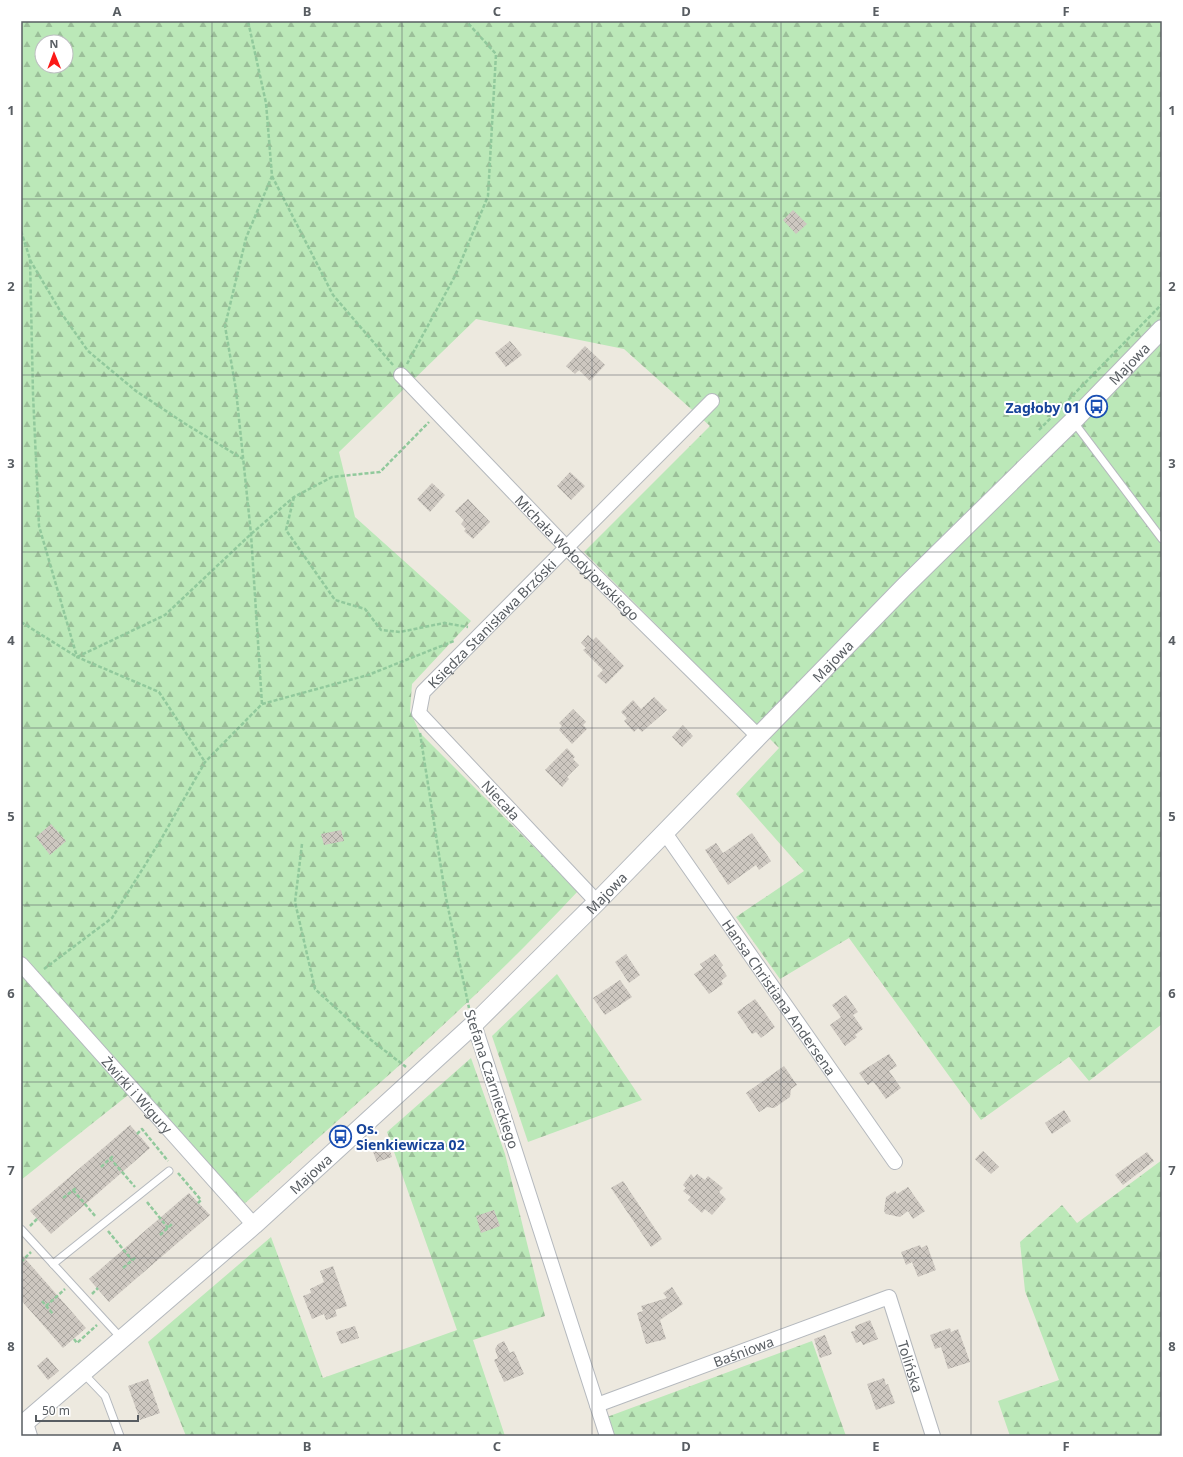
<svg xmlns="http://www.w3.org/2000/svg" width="1183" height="1457" viewBox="0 0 1183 1457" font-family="'Noto Sans',sans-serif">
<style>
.forest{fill:url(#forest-firs);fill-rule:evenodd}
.building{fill:url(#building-cross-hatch)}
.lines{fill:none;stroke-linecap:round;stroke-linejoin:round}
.service-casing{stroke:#b5b9be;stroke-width:9}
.minor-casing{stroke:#b5b9be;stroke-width:16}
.tertiary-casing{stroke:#b5b9be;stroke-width:20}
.path{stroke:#91c99c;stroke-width:2.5;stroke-dasharray:4 2;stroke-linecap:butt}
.service{stroke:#fff;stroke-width:7}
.minor{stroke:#fff;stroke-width:14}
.tertiary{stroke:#fff;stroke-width:18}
.grid{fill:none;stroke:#585d62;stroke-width:1;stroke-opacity:0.55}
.labels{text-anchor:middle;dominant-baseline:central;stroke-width:4;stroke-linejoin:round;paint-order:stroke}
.street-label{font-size:14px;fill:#585d62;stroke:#fff}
.transit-label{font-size:14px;font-weight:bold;fill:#164399;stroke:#fff;text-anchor:end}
.neatline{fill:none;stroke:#585d62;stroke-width:1.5}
.grid-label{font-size:13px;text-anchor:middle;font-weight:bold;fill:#585d62}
</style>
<defs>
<pattern id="forest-firs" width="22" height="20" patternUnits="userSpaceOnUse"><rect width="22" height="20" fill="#bbe8b8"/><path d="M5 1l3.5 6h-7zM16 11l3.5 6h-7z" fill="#9bbf99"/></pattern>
<pattern id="building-cross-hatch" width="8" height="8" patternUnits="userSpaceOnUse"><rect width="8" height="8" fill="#cdc7c0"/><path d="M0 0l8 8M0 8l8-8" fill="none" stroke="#a9a59f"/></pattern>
</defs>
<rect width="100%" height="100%" fill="#ede9df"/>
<g class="forest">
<path d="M21 21H1162V1024L1089 1081 1069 1057 981 1120 849 938 780 979 736 917 804 871 736 794 779 748 584 552 710 426 624 349 476 319 339 452 355 517 471 621 412 684 410 711 420 733 578 891C474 1003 357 1103 243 1205L137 1088 21 1180ZM42 42H66V66H42Z"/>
<polygon points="557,974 642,1100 528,1142 492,1036"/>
<polygon points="471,1058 505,1154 545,1316 473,1340 505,1436 186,1436 148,1342 271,1237 323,1378 457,1330 387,1132"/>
<polygon points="1162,1160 1162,1436 1010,1436 998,1401 1059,1380 1025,1291 1020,1242 1062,1205 1077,1223"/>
<polygon points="812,1341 846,1436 613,1436 607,1417"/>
</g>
<g class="building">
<polygon points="793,210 807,224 796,234 783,220"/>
<polygon points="510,341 522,355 506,367 495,353"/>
<polygon points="585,346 605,365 590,381 579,370 575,374 566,366"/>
<polygon points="570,472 585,486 571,500 557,486"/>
<polygon points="432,483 445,495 430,512 417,499"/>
<polygon points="468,499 490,522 473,539 464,531 466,529 461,524 464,520 455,511"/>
<polygon points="588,635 593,640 596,637 624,666 606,684 597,676 603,670 583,650 586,648 581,643"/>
<polygon points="654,697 667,710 642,732 638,728 634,732 624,721 627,718 621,712 633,700 641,709"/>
<polygon points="573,709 586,722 583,725 587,729 572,744 559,730 562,726 559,723"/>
<polygon points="683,725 693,736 682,747 672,737"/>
<polygon points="567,748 575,757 573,759 579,765 567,777 569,779 562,787 545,770"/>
<polygon points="51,824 66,841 50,855 36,837"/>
<polygon points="341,830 344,841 324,845 321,834"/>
<polygon points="752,833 771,861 759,870 756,865 728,885 705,850 716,843 723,853"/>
<polygon points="626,954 640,975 629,983 615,962"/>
<polygon points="715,954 723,965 721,967 727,976 721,981 723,984 709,994 694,974 703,968 700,964"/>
<polygon points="620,980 632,997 605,1015 593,998"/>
<polygon points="846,995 858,1012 853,1015 863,1029 855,1035 857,1037 845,1046 830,1025 841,1017 832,1005"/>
<polygon points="755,999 775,1027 761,1038 756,1032 752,1034 737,1012"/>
<polygon points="889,1054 897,1066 889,1071 901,1088 886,1099 873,1081 868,1085 859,1073"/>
<polygon points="784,1066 797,1085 791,1089 790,1097 774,1108 767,1107 759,1112 746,1093"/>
<polygon points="1064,1110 1071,1121 1052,1134 1045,1123"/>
<polygon points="130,1125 150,1148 51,1234 30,1211"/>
<polygon points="387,1142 392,1157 377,1162 371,1147"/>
<polygon points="983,1151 999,1167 991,1174 975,1159"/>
<polygon points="1147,1152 1154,1161 1123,1185 1115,1175"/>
<polygon points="691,1174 694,1178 697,1174 705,1180 708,1176 723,1188 719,1192 726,1199 712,1215 705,1209 702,1213 688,1200 691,1197 683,1191 686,1188 683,1185"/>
<polygon points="623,1181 662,1239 651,1247 611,1188"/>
<polygon points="908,1187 925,1211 913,1219 908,1211 900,1217 886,1214 884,1211 886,1197 895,1191 897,1194"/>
<polygon points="189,1193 210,1215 109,1302 89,1279"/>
<polygon points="494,1210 500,1226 481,1233 476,1216"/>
<polygon points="920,1245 921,1248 927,1245 936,1270 918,1277 912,1262 906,1265 901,1252"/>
<polygon points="21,1254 86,1328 63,1348 21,1300"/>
<polygon points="333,1266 347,1306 335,1310 337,1316 326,1320 324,1314 312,1319 303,1296 311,1293 310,1289 324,1282 320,1271"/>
<polygon points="672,1287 683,1304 660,1320 666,1339 646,1344 637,1313 643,1311 641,1306 667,1298 663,1293"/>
<polygon points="870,1320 878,1339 863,1345 861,1341 856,1343 851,1332 856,1330 855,1326"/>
<polygon points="355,1326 359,1338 341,1344 336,1332"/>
<polygon points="950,1328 951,1332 958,1329 970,1362 948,1369 941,1347 935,1349 930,1335"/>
<polygon points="825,1335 832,1354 820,1358 814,1339"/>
<polygon points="504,1341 510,1353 514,1351 524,1374 504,1382 494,1360 498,1358 495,1349 498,1344"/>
<polygon points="47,1357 59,1371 48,1380 37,1366"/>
<polygon points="884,1378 886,1385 888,1384 895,1403 876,1410 867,1384"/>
<polygon points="148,1379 160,1413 140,1420 128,1386"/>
</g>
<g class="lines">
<defs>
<g id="service">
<polyline points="1073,421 1162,539"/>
<polyline points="21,1229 122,1339"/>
<polyline points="53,1264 169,1171"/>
<polyline points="83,1373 105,1396 120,1436"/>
</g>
<g id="minor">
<path id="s1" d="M401 375 566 547 758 736"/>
<path id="s2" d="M665 833 895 1162"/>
<path id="s3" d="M597 902 419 713 423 692 712 401"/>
<path id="s4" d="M21 964 254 1225"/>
<polyline points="474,1024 607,1436"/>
<path id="s5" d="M597 1405 889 1297 933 1436"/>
<polyline points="26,1423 30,1436"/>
</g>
<g id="tertiary">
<path id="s6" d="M21 1426 254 1225 474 1024 597 902 904 587 1073 421 1162 329"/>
</g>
</defs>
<use href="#service" class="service-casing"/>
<use href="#minor" class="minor-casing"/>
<use href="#tertiary" class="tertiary-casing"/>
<g class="path">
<polyline points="272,176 333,295 393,365"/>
<polyline points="21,231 30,259 33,394 39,526 77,657 159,692 205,762"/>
<polyline points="30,260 62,314 88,351 136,391 184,423 243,459"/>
<polyline points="407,364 455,276 488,196 496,54 466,21"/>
<polyline points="1039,430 1162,304"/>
<polyline points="294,497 286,530 335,600 365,609 381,630 400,632 444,623 468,627"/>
<polyline points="21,622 77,657 165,615 251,534 294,497 332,477 380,472 429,422"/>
<polyline points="262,704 368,675 454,641"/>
<polyline points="420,733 445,893 469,1008"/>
<polyline points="302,844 295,902 315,989 371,1040 406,1067"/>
<polyline points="44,969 112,918 160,841 205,762 262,704 251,534 236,390 225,326 246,238 272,176 266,103 248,21"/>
<polyline points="137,1134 142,1129 168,1161"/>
<polyline points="110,1158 135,1187"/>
<polyline points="101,1167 113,1156"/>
<polyline points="178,1173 201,1200 198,1203"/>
<polyline points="73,1190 96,1217"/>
<polyline points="63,1198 76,1188"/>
<polyline points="147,1202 168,1228"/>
<polyline points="30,1226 37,1219"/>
<polyline points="108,1231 132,1260"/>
<polyline points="160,1235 172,1224"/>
<polyline points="21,1262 31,1252"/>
<polyline points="123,1268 136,1257"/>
<polyline points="21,1275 21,1276"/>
<polyline points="92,1294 98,1288"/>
<polyline points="42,1301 53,1314"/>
<polyline points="46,1306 65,1289"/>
<polyline points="74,1339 77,1343 97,1325"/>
</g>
<use href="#service" class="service"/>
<use href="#minor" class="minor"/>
<use href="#tertiary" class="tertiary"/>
</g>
<path class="grid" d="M212 21V1436M402 21V1436M592 21V1436M781 21V1436M971 21V1436M21 199H1162M21 375H1162M21 552H1162M21 728H1162M21 905H1162M21 1082H1162M21 1258H1162"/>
<defs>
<symbol id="bus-ring" viewBox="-11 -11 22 22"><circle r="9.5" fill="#fff" stroke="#1a4fb4" stroke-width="1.5"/><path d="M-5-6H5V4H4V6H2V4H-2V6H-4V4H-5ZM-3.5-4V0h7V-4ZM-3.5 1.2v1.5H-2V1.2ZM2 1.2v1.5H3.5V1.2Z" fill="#1a4fb4"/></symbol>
</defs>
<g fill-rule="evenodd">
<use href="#bus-ring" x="1084" y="394" width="25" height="25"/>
<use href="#bus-ring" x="328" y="1124" width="25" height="25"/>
</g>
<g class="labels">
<g class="street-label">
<text stroke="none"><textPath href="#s6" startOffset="1536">Majowa</textPath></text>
<text stroke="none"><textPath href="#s1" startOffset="254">Michała Wołodyjowskiego</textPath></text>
<text stroke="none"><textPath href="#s3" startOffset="378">Księdza Stanisława Brzóski</textPath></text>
<text stroke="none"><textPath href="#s6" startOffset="1116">Majowa</textPath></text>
<text transform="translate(501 800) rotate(47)">Niecała</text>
<text stroke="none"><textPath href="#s6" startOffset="792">Majowa</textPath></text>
<text stroke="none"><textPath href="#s2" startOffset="200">Hansa Christiana Andersena</textPath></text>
<text transform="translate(492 1079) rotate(72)">Stefana Czarnieckiego</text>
<text stroke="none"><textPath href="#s4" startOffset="175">Żwirki i Wigury</textPath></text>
<text stroke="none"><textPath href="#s6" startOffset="384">Majowa</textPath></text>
<text stroke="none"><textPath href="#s5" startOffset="156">Baśniowa</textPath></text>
<text stroke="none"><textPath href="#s5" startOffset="384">Tolińska</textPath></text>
</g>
<g class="transit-label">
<text x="1080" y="407">Zagłoby 01</text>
<text x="356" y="1128" text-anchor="start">Os.<tspan x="356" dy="16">Sienkiewicza 02</tspan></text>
</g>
</g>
<rect width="1183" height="1457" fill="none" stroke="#ffffff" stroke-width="44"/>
<g transform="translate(54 54) rotate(359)"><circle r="19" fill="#ffffff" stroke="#bcbec0"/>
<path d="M0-3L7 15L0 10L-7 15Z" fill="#fb1917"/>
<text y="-6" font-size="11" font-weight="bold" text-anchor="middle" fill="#585d62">N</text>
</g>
<path d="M36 1415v6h102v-6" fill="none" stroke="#585d62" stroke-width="2"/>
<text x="42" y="1415" font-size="12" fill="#585d62" stroke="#ffffff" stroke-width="3" paint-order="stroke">50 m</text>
<rect x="22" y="22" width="1139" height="1413" class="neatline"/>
<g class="grid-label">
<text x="117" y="16">A</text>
<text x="307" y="16">B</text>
<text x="497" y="16">C</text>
<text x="686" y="16">D</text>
<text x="876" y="16">E</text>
<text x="1066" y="16">F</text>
<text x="11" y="115">1</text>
<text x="1172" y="115">1</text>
<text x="11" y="291">2</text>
<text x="1172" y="291">2</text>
<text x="11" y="468">3</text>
<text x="1172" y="468">3</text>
<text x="11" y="645">4</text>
<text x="1172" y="645">4</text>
<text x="11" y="821">5</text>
<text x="1172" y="821">5</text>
<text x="11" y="998">6</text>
<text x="1172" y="998">6</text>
<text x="11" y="1175">7</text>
<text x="1172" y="1175">7</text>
<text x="11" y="1351">8</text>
<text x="1172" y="1351">8</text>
<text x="117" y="1451">A</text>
<text x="307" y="1451">B</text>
<text x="497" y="1451">C</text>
<text x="686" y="1451">D</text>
<text x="876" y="1451">E</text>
<text x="1066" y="1451">F</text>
</g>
</svg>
